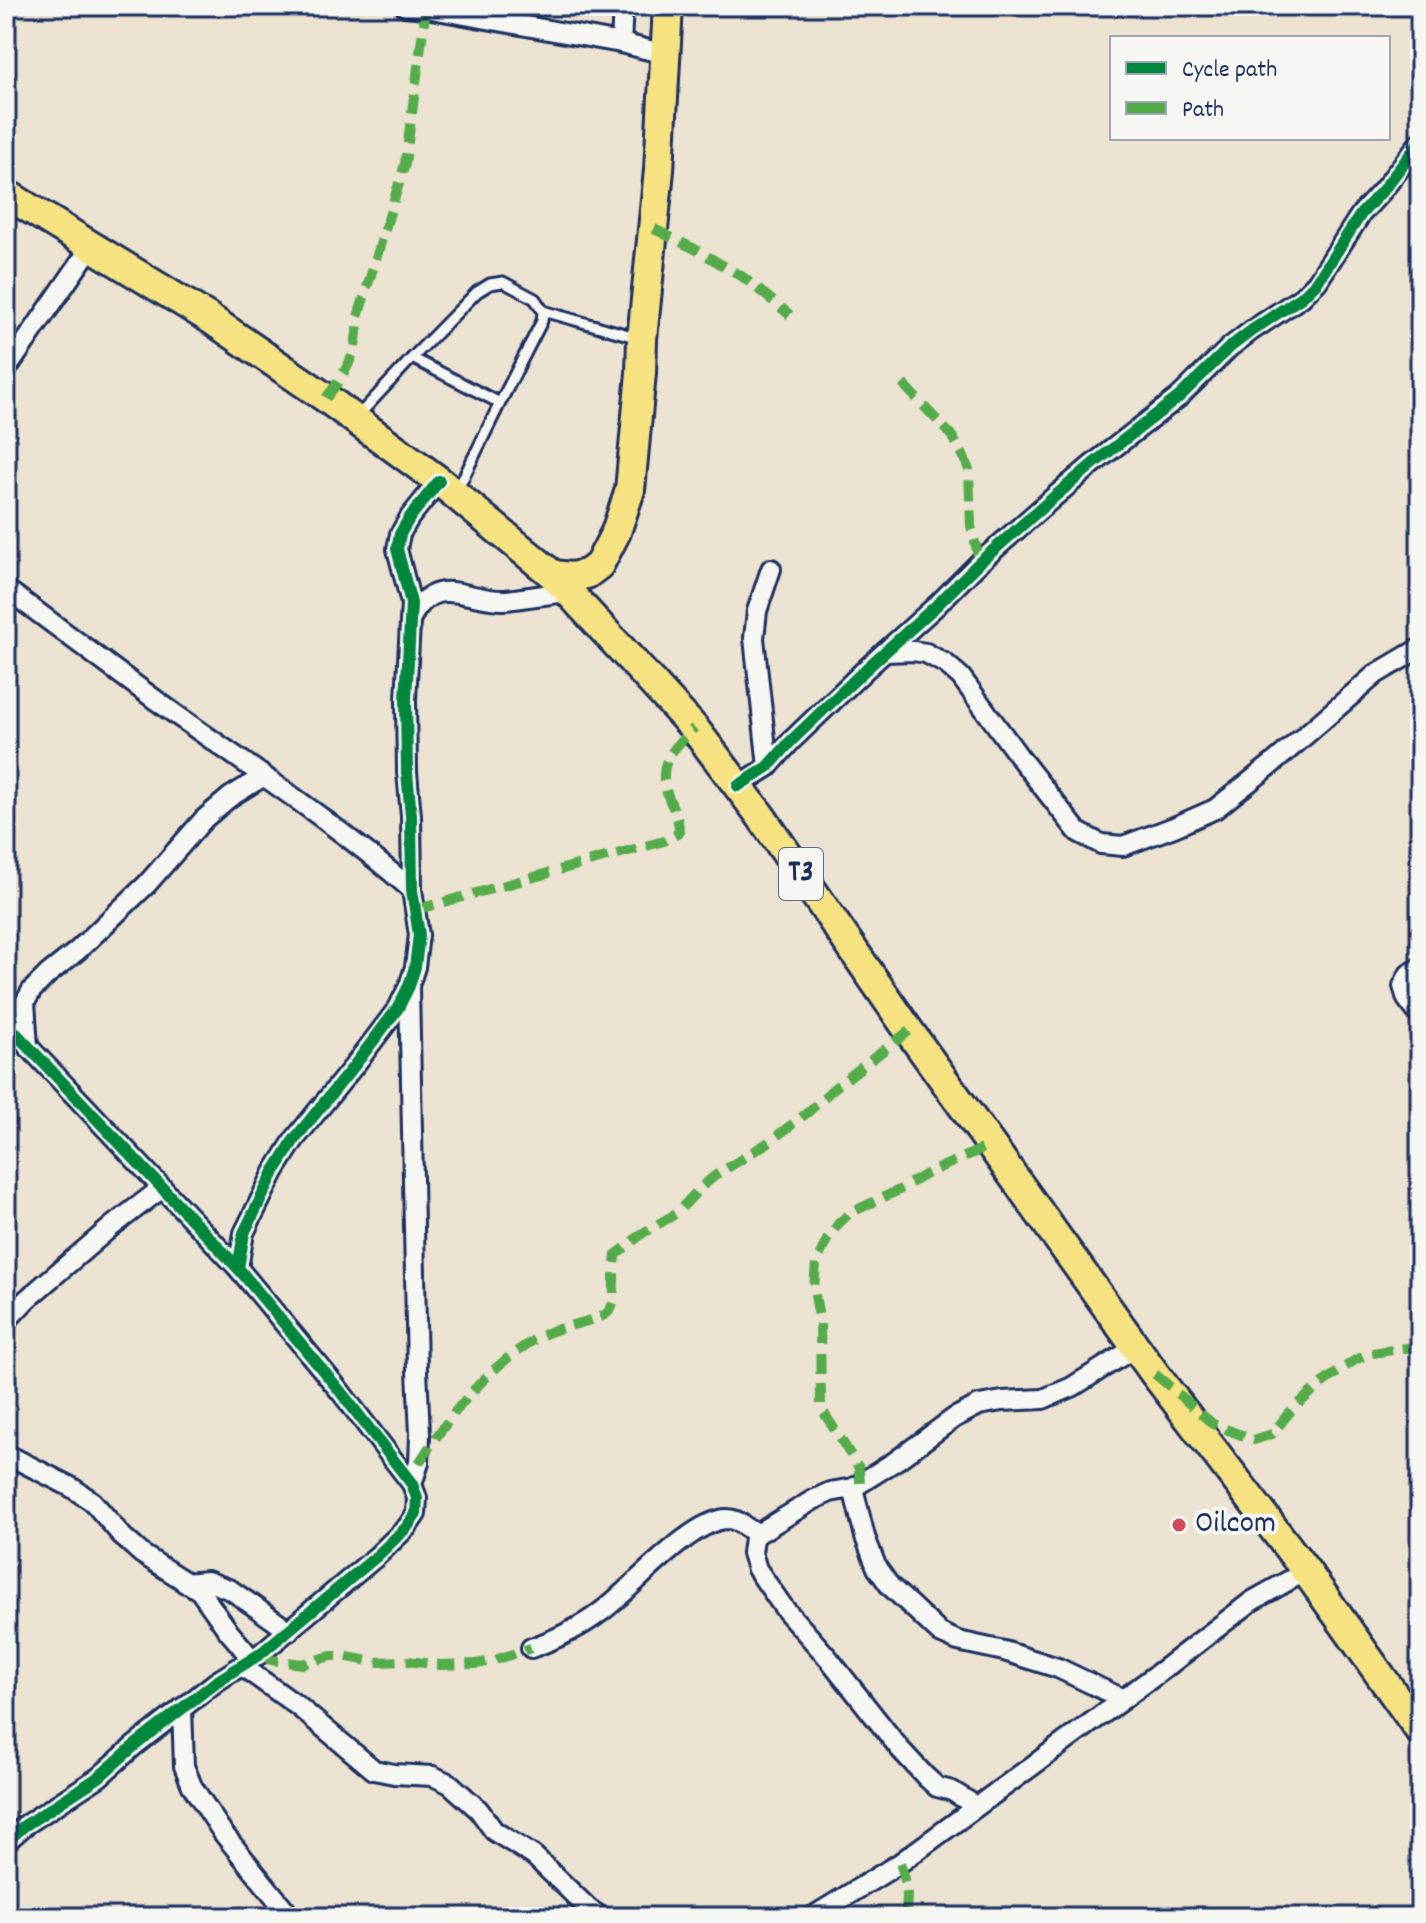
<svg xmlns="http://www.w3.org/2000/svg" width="1426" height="1923" viewBox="0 0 1426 1923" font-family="Dekko,sans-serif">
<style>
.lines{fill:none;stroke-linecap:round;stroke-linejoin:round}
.service-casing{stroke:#1b2f5e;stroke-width:15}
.minor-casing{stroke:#1b2f5e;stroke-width:24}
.primary-casing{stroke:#1b2f5e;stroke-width:34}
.trunk-casing{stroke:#1b2f5e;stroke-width:34}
.service{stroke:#f6f6f2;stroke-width:9}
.minor{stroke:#f6f6f2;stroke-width:18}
.primary{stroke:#f7e281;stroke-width:28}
.trunk{stroke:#f7e281;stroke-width:28}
.quiet{stroke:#52ab49;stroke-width:10;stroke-dasharray:20 10;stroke-linecap:butt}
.cycleway-casing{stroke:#f6f6f2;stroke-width:17}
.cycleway{stroke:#00873e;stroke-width:12}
.poi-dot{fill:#d1495b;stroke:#f6f6f2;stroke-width:3}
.labels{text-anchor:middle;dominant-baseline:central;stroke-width:8;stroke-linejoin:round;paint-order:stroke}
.shield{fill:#f6f6f2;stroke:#5d6b8a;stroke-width:2}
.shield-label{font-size:30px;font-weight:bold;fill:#1b2f5e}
.poi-label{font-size:32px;fill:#1b2f5e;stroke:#f6f6f2;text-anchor:start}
</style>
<rect width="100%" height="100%" fill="#ebe2d1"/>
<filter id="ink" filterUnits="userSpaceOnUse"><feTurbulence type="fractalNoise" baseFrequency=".0125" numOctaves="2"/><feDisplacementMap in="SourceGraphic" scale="16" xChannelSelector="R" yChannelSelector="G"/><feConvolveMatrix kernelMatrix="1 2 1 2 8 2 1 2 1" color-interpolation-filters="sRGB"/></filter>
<g filter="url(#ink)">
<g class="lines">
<defs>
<g id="service">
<polyline points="543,311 639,338"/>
<polyline points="412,358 500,403"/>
<polyline points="357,417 412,358 477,292 490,284 503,282 535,299 543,311 542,321 500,403 457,491"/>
</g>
<g id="minor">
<polyline points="405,6 426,8 621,43 665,54"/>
<polyline points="621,43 623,6"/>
<polyline points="6,370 91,247"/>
<path d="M6 589C64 631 120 675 178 716 257 772 338 825 412 890"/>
<path d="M411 618C436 571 467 602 506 600 526 598 547 594 568 592"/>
<polyline points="885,652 913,651 926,653 946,664 961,677 1020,758 1078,832 1101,844 1123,846 1174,827 1215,809 1272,764 1376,674 1420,648"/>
<polyline points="768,767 754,638 757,611 771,569"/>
<polyline points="738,786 768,767 791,741 866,669 937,605 980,562 1054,497 1093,464 1179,397 1230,347 1251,331 1302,297 1317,282 1361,214 1383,190 1420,142"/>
<polyline points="1420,967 1409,974 1403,986 1407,999 1420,1016"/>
<polyline points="409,988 417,1371 420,1434 419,1463 412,1484"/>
<polyline points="6,1023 238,1268 340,1391 412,1484 417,1498 416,1514 407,1527 377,1556 260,1654 216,1682 134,1746 99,1777 24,1826 6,1842"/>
<polyline points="28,1047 25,1002 32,990 48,974 77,951 147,884 204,819 230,797 264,776"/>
<polyline points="238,1268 244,1233 274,1172 294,1140 354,1066 398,1008 409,986 415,967 419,935 412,890 411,816 407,772 406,700 411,603 397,549 400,534 410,517 439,481"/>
<polyline points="6,1321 27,1299 111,1227 162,1188"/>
<polyline points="6,1454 71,1487 93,1502 123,1537 142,1554 200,1591 229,1632 252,1659"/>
<polyline points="853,1488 865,1537 877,1568 890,1586 940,1633 958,1641 1004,1651 1058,1668 1121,1698"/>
<polyline points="753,1532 754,1538 752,1553 757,1569 784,1608 829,1659 900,1749 926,1777 937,1787 952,1791 976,1806"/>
<polyline points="185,1583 207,1581 231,1590 289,1631"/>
<path d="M531 1648C557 1639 580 1628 602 1611 632 1589 690 1521 726 1519 742 1519 745 1531 759 1533L813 1500 830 1492 853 1488 897 1460 954 1418 979 1405 1002 1401 1043 1399 1072 1387 1136 1347"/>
<polyline points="242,1666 299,1707 374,1770 394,1774 433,1776 450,1784 479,1810 494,1831 534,1856 589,1909 601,1917"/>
<polyline points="182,1708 184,1766 192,1786 223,1833 291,1917"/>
<polyline points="812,1917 900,1863 1164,1669 1252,1601 1306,1571"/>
</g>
<polyline id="primary" points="553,575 571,577 587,574 599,565 616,532 630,490 641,373 642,339 659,170 668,6"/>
<polyline id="trunk" points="6,194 209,318 326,398 439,481 553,575 694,728 760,815 909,1031 1155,1374 1306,1571 1420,1731"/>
</defs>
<use href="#service" class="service-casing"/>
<use href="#minor" class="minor-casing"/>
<use href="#primary" class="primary-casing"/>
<use href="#trunk" class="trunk-casing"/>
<use href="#service" class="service"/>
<use href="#minor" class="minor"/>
<use href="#primary" class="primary"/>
<use href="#trunk" class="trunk"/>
<g class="quiet">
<polyline points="654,229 695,249 743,277 790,315"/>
<polyline points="903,384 952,436 963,455 969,470 971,526 980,562"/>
<path d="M326 398C349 368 357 355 358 317L405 164 426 8"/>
<path d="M415 910 664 841 679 833C679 815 674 812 668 796 656 762 672 751 694 728"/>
<polyline points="1155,1374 1213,1424 1254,1440 1272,1434 1289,1413 1318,1386 1355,1360 1372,1353 1413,1347 1420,1344"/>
<path d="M419 1463C451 1413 492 1360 547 1333 561 1327 597 1320 606 1314 617 1305 613 1292 614 1280 614 1272 615 1263 616 1255L643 1233 677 1213 701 1187 716 1175 769 1142 807 1113 833 1089 909 1031"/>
<polyline points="860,1483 859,1468 821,1408 820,1323 814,1290 816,1263 827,1240 838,1224 850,1213 899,1190 926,1174 991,1145"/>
<polyline points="260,1654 271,1660 302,1664 331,1656 342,1656 374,1662 407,1661 441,1665 476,1664 492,1661 531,1648"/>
<path d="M900 1863C904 1874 907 1885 907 1896 907 1904 905 1910 907 1917"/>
</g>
<defs>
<g id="cycleway">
<polyline points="738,786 768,767 791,741 866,669 937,605 980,562 1054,497 1093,464 1179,397 1230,347 1251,331 1302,297 1317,282 1361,214 1383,190 1420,142"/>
<polyline points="6,1023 238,1268 340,1391 412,1484 417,1498 416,1514 407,1527 377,1556 260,1654 216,1682 134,1746 99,1777 24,1826 6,1842"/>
<polyline points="238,1268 244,1233 274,1172 294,1140 354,1066 398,1008 409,986 415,967 419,935 412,890 411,816 407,772 406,700 411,603 397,549 400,534 410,517 439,481"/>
</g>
</defs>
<use href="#cycleway" class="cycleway-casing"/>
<use href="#cycleway" class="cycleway"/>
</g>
</g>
<circle class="poi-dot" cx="1179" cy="1525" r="8"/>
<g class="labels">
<rect class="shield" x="779" y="848" width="44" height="52" rx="6"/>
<g class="shield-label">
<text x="801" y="874">T3</text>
</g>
<g class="poi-label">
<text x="1195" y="1525">Oilcom</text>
</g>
</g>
<rect width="1426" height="1923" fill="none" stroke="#f6f6f2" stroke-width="32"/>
<rect x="16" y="16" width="1394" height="1891" fill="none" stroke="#1b2f5e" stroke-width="3" filter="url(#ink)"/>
<rect x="1110" y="36" width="280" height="104" fill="#f6f6f2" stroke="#9ea6b7" stroke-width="2"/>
<rect x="1126" y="62" width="40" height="12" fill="#00873e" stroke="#9ea6b7" stroke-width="2"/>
<text x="1182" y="76" font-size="24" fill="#1b2f5e">Cycle path</text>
<rect x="1126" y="102" width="40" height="12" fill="#52ab49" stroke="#9ea6b7" stroke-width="2"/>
<text x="1182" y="116" font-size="24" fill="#1b2f5e">Path</text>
</svg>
